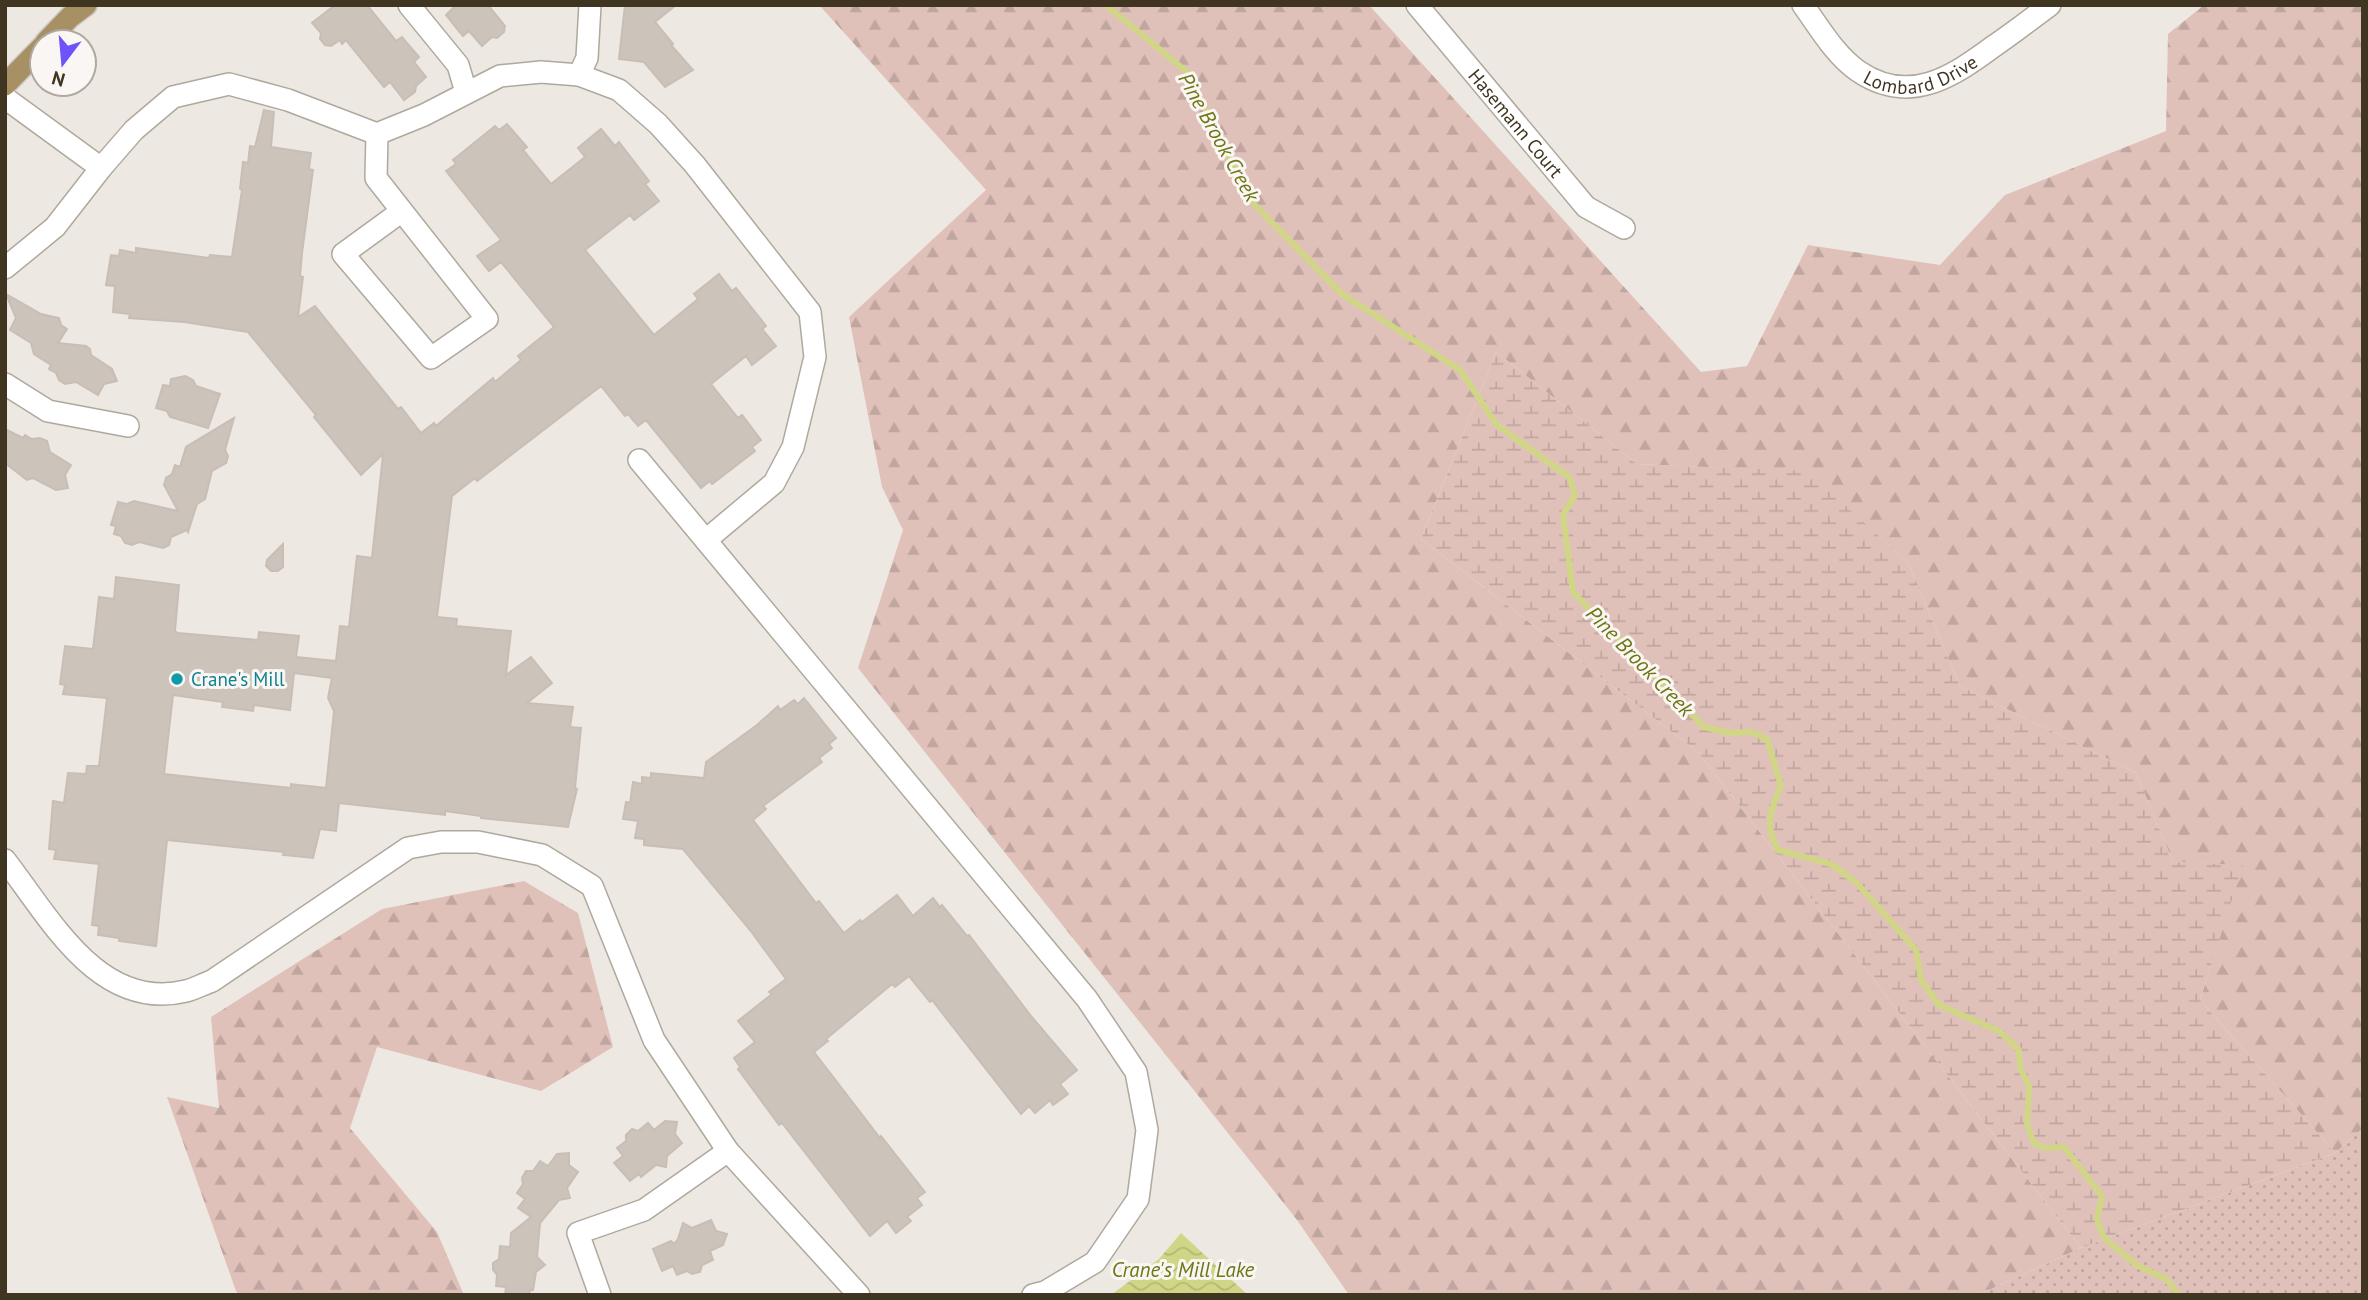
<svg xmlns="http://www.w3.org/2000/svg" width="2368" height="1300" viewBox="0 0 2368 1300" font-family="'PT Sans',sans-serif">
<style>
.grass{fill:url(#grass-dots)}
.forest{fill:url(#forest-firs)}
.wetland{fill:url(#wetland-marsh)}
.water{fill:url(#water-waves)}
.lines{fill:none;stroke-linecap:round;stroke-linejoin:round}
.stream{stroke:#d1d687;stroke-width:6}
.building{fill:#ccc3bb;stroke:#c8beb5;stroke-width:2;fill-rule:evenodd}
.minor-casing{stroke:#afa89d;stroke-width:24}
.major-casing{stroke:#cac6c1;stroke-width:24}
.minor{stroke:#fff;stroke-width:21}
.major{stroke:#a69064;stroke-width:21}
.culture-dot{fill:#0f9aa8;stroke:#faf6f4;stroke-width:2.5}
.labels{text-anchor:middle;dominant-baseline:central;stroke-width:6;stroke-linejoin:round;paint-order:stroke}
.street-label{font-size:19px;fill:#403521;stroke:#faf6f4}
.culture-label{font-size:19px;fill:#0d838f;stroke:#faf6f4;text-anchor:start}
.water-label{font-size:21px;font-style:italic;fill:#6e7616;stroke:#faf6f4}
</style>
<defs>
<pattern id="grass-dots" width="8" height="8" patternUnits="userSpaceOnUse" patternTransform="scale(1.75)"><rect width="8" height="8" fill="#e0c1ba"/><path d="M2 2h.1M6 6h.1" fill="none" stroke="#c1a6a0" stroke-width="1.8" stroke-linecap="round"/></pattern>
<pattern id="forest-firs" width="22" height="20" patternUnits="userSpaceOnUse" patternTransform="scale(1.75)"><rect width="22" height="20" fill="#e0c1ba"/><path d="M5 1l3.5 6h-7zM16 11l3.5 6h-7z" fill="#c1a6a0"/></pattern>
<pattern id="wetland-marsh" width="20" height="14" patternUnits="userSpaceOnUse" patternTransform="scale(1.75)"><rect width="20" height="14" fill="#e0c1ba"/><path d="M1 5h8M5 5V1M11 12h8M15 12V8" fill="none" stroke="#c1a6a0"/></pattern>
<pattern id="water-waves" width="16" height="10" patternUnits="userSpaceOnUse" patternTransform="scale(1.75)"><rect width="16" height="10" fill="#d1d687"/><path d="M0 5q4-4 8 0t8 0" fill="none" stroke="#b4b874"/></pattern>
</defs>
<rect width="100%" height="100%" fill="#eee8e3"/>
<polygon class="grass" points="2363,1128 2363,1295 1978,1295 2081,1248 2335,1153"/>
<g class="forest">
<polygon points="819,5 1369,5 1701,372 1747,366 1808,245 1940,265 2005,195 2166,131 2168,34 2204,5 2363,5 2363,1128 2335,1153 2200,1000 2242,866 2173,862 2136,773 1960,686 1908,562 1807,472 1637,464 1496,352 1421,539 1698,752 2081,1248 1978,1295 1349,1295 1297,1220 858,668 903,530 882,487 849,317 986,190"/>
<polygon points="524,881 578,913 613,1047 541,1091 377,1047 350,1128 437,1232 464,1295 239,1295 236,1291 167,1097 219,1108 211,1017 382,909"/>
</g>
<polygon class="wetland" points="1496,352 1637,464 1807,471 1908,562 1960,686 2136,773 2173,862 2243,865 2200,1000 2335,1153 2081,1248 1698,752 1421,539"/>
<polygon class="water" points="1181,1233 1248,1295 1111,1295 1159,1259"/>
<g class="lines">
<path class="stream" d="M1106 5 1187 72 1249 199 1342 294 1460 370 1497 425 1569 477 1575 495 1563 515 1573 592 1704 727 1730 733 1751 732 1767 739 1781 786C1770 812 1764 824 1778 850L1831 864 1856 882 1916 950 1921 980 1939 1005 1999 1031 2019 1050 2020 1068 2029 1086 2027 1125 2034 1143 2045 1148 2064 1147 2102 1196 2097 1219 2104 1238 2138 1266 2166 1279 2179 1295"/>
</g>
<g class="building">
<polygon points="335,5 367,5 396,41 402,37 419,57 414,62 426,77 416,86 415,92 404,100 390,82 384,87 346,40 342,44 340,40 331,46 325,45 320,39 321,33 312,23"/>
<polygon points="456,5 488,5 505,26 504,32 497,38 492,37 482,46 469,31 463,36 446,15"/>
<polygon points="625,5 676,5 655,22 673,44 671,45 693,70 665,87 644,62 619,59"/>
<path d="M264 110 274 112 271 147 311 153 309 169 313 170 302 253 300 276 303 277 298 317 315 306 398 409 401 407 421 433 434 423 436 426 493 378 495 382 521 360 518 356 554 327 501 262 489 271 477 256 501 240 446 171 456 164 453 160 495 126 499 130 507 124 527 147 523 150 551 184 585 157 578 148 601 129 615 146 619 142 649 181 645 184 659 201 634 220 630 215 585 250 654 335 698 299 694 294 719 274 732 291 736 288 766 326 762 329 776 346 752 365 746 356 711 384 738 418 742 415 761 440 752 447 755 451 712 484 710 481 701 488 646 420 638 426 628 414 625 416 601 386 477 481 475 478 452 496 437 617 457 619 456 626 511 631 506 675 531 657 552 683 527 703 573 707 570 727 581 728 575 788 577 789 568 827 481 818V816L445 811V815L339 803 336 831 320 829 313 858 283 855 284 852 167 840 156 946 119 941V938L98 935 99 926 92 925 99 864 54 859 56 850 49 849 53 801 64 803 68 773 86 774 87 766H99L107 698 63 694 65 685 60 684 65 646 93 649 99 597 114 599 116 577 179 585 175 631 178 633 258 640 259 632 299 636 296 657 336 661 340 626 349 627 357 556 372 558 383 454 361 475 314 417 316 415 248 332 184 322 129 318 130 314 113 312 115 286 106 285 111 255 119 256 120 250 136 253V248L209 258 210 255 232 257 242 190 240 189 243 162 248 163 250 146 255 147ZM294 673 332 678 328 698 334 711 326 788 291 784V788L164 774 173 695 223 702 222 707 253 711 254 705 290 710Z"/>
<polygon points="6,294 41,314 59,318 61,325 67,329 58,343 86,346 90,349 91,355 112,369 117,381 104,384 98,395 76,382 65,384 59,380 56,373 49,369 51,365 34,354 31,343 10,330 16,318"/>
<polygon points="185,376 193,380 196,386 220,394 208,428 170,417 167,411 156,408 163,385 170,386 171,379"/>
<polygon points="234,418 225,450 228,456 226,463 212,471 205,499 197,504 188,532 187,530 171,537 169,545 163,548 139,542 132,545 125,543 121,536 114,534 116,526 111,525 118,502 127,504 134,501 178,511 164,485 166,478 172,474 175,465 180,467 186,447"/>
<polygon points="5,429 23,438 25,435 32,439 40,438 47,441 50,452 71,465 65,475 68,488 56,490 33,478 27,480 5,463"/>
<polygon points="283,544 283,567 278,571 271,571 266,566 267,560"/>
<polygon points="804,698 836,738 829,744 832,748 819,758 822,762 763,806 766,809 753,820 816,903 819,901 844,933 860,920 862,922 897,895 913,916 933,898 940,907 942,905 967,936 969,935 1031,1016 1077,1070 1060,1084 1068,1094 1053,1105 1050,1100 1035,1113 1029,1106 1021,1114 932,1000 930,1002 909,976 895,987 892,984 826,1039 828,1041 814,1052 880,1138 881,1136 925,1192 917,1198 922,1205 907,1217 911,1221 896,1233 887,1221 870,1236 782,1123 779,1125 738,1069 740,1067 734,1058 755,1042 738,1021 772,994 769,992 786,979 750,930 683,849 644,845 644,839 635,838 638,821 623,819 626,802 630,803 633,782 642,784 642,777 651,778 651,773 704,778 706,762 757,725 778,706 780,710 794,700 798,704"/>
<polygon points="665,1121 677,1122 675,1134 682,1143 667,1156 666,1167 656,1165 641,1177 639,1174 630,1181 614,1163 623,1156 617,1148 626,1141 626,1135 632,1129 638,1131 648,1123 654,1130"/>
<polygon points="569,1153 569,1165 578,1172 567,1188 570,1198 559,1200 540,1223 537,1257 545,1265 536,1272 533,1290 530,1290 529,1295 505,1295 506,1287 496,1286 497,1275 493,1270 493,1263 499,1259 500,1246 510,1247 511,1233 531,1217 518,1208 525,1199 517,1193 523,1184 522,1178 526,1171 533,1171 540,1161 548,1166 557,1154"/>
<polygon points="711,1220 716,1231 727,1234 723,1245 710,1251 713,1260 702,1265 700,1272 692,1274 687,1271 677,1275 673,1266 662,1271 653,1249 671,1241 674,1244 678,1239 683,1223 692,1228"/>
</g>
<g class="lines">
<defs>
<g id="minor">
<polyline points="409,5 458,65 466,92"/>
<path id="s1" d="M1417 5 1586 207 1624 228"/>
<path id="s2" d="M1803 5C1819 27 1835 55 1858 71 1909 106 1952 77 1994 46 2013 33 2031 19 2050 5"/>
<polyline points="579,75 587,58 590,5"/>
<polyline points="5,98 101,168 134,130 173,97 229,84 288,100 377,134 376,178 487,319 431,358 343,254 402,211"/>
<polyline points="377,134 424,115 500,76 541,72 579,75 619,90 658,124 695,165 810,312 815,357 793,447 774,483 706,540"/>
<polyline points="5,268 55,227 101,168"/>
<polyline points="5,384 48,411 128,426"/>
<polyline points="639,460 1087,999 1136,1072 1147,1130 1138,1199 1095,1262 1045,1292 1033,1295"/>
<path d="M5 860C50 918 99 1012 186 991 195 989 203 984 212 981L408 848 441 842H478L542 855 592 886 654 1040 728 1151 859 1295"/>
<polyline points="600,1295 578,1233 644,1210 728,1151"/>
</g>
<g id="major">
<polyline points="46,42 70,17 86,5"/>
<polyline points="5,85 42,47"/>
</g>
</defs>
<use href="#minor" class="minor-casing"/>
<use href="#major" class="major-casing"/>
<use href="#minor" class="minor"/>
<use href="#major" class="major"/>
</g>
<circle class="culture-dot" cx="177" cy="679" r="7"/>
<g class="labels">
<g class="street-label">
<text stroke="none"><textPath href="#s2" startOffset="154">Lombard Drive</textPath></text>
<text stroke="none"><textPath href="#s1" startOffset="154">Hasemann Court</textPath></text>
</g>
<g class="culture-label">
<text x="191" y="679">Crane's Mill</text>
</g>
<g class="water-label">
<text transform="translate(1219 137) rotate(61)">Pine Brook Creek</text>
<text transform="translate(1640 661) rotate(46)">Pine Brook Creek</text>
<text x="1183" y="1269">Crane's Mill Lake</text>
</g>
</g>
<rect width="2368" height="1300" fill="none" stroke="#403521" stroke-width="14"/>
<g transform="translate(63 63) rotate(196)"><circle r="33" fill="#faf6f4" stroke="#b0a9a0" stroke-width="2"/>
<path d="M0-5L12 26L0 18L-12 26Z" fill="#6e53fb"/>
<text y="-10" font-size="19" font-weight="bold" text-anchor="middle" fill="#403521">N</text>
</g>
</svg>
